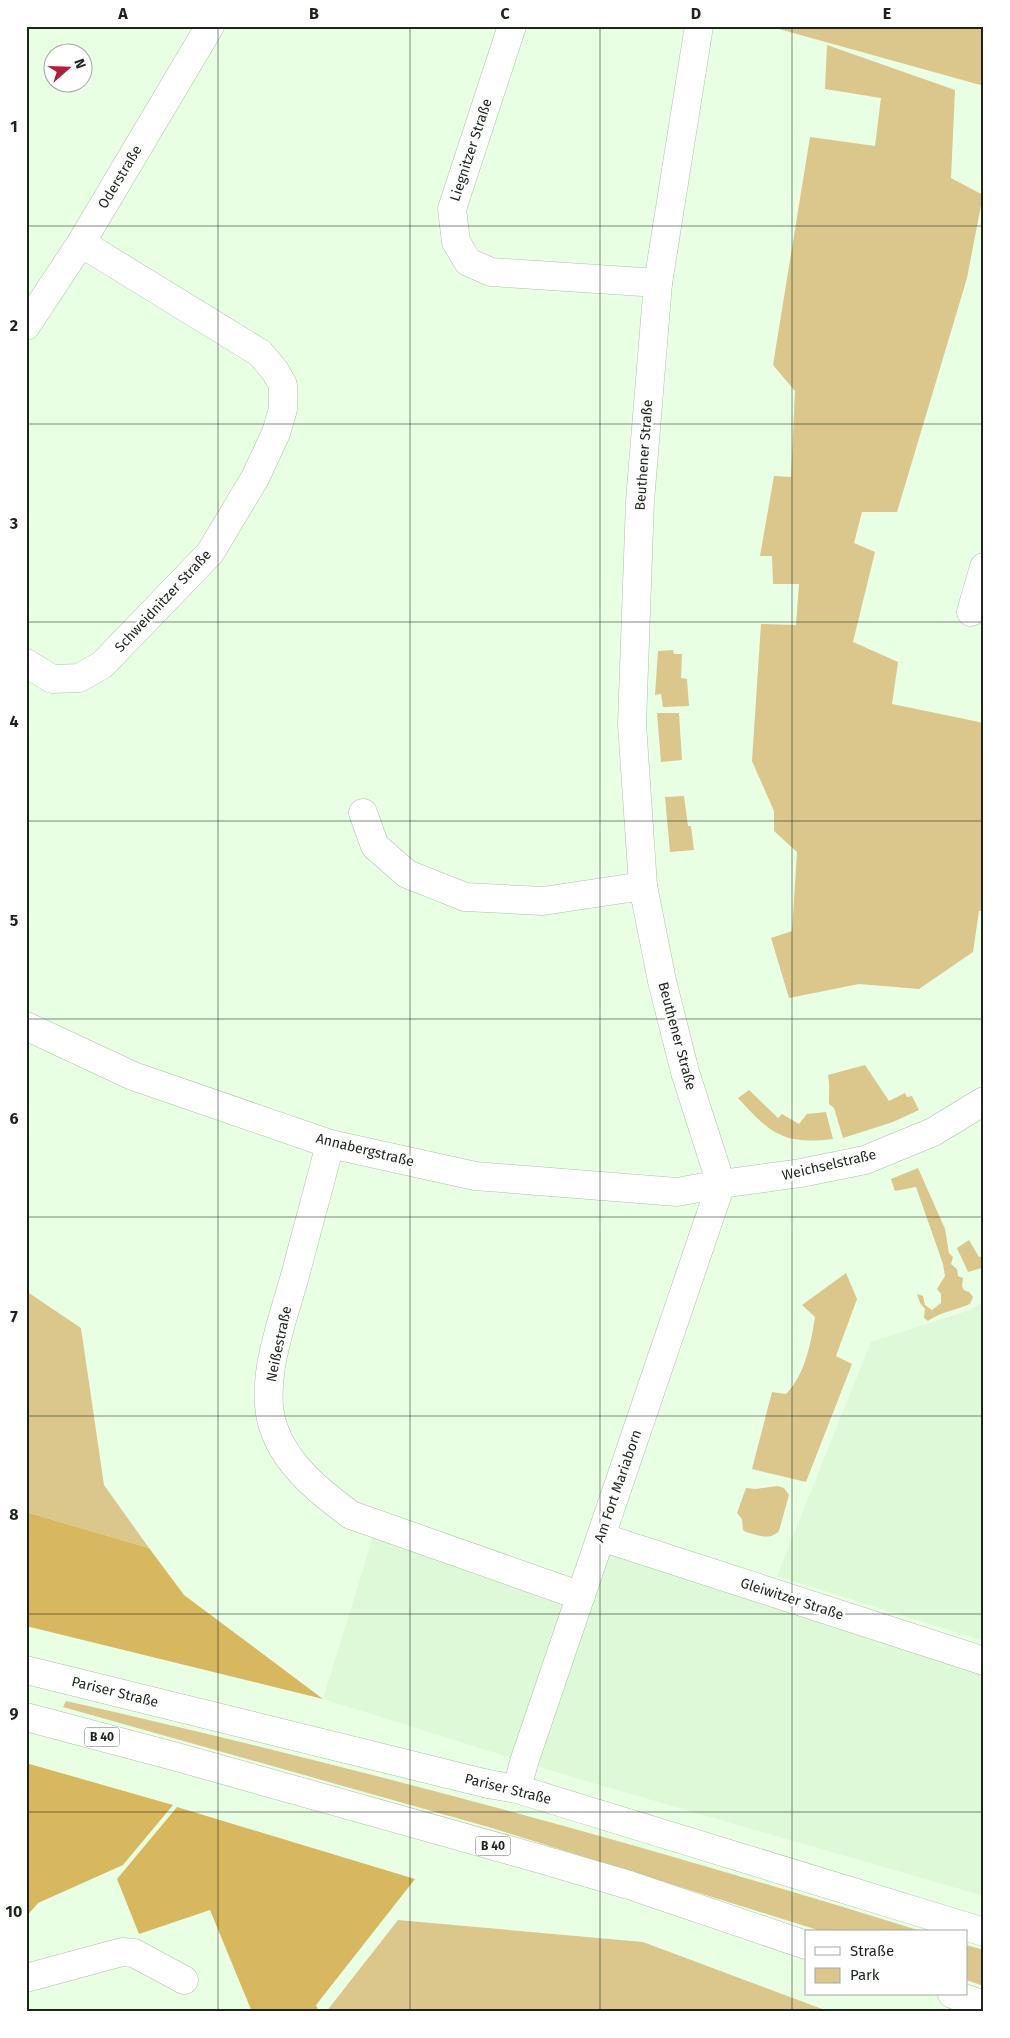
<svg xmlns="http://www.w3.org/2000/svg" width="1010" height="2038" viewBox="0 0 1010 2038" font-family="'Fira Sans',sans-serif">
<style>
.built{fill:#ddf9d7}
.green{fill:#dbc68c}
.forest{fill:#d7b85e}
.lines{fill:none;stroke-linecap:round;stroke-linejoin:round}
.minor-casing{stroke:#adc2a8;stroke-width:29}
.major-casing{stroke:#adc2a8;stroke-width:29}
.highway-casing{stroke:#adc2a8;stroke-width:29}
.minor{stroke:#fff;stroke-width:28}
.major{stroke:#fff;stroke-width:28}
.highway{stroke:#fff;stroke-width:28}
.grid{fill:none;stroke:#1c241b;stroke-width:1;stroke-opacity:0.55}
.labels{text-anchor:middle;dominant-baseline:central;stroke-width:5;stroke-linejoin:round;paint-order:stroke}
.shield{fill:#fff;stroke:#60665f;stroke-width:1}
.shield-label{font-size:12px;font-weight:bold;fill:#1c241b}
.street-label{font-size:14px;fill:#1c241b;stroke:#fff}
.neatline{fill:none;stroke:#1c241b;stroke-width:2}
.grid-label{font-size:16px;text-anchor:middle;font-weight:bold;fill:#1c241b}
</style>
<rect width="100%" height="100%" fill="#e9ffe4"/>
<g class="built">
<polygon points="984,1301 984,1641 777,1576 871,1342 970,1310"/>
<polygon points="377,1524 581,1595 601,1537 984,1661 984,1896 572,1777 323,1699"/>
</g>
<g class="green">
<polygon points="768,26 984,26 984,86"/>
<polygon points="827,45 955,90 951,178 983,195 967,278 897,512 862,512 854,543 875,552 853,642 898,662 892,704 984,723 984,910 979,911 973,952 919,989 859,984 789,998 771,938 792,931 797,852 774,831 774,811 752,761 761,624 796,625 799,584 773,584 772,556 760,556 774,476 791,477 795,391 773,365 810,137 875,146 881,98 825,89"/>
<polygon points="673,650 674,654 682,654 681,678 687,679 689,706 663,707 661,694 655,695 658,651"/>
<polygon points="657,713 679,713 682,760 661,762"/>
<polygon points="684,796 688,826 691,826 694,850 670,852 665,797"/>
<path d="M865 1065 889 1101 905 1093 907 1097 912 1096 919 1110 893 1122 843 1138 834 1108 829 1104C829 1093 830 1085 828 1075Z"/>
<path d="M749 1090 778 1118 782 1114 799 1124 807 1114 826 1112 833 1139C782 1145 771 1134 738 1098Z"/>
<path d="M918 1168 945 1229 949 1253 953 1257 951 1264 957 1269 958 1276 963 1278 962 1286 964 1290 969 1292 973 1297 970 1304C956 1310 940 1312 928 1321L924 1318 925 1309 920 1303 917 1294 923 1296 925 1305 932 1310 941 1303V1294L937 1289 945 1276 943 1264 916 1187 895 1191 891 1179Z"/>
<polygon points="969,1240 979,1257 984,1255 984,1272 982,1268 968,1272 957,1248"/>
<path d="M846 1273 857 1299 836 1356 852 1364 806 1482 752 1469 772 1392 786 1394C805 1375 811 1343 815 1317L802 1305Z"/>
<polygon points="26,1291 81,1328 104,1485 149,1548 26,1512"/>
<path d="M777 1486 784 1488 789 1495 779 1531C770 1541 757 1535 746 1532L743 1530 742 1519 737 1513 746 1488 756 1489Z"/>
<path d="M66 1701C355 1766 641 1844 924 1932H824L492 1828 63 1707Z"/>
<polygon points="398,1920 643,1942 830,2012 326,2012"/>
<polygon points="966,1945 984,1950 984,1986 966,1980"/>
</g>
<g class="forest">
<polygon points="26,1512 149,1548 184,1595 323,1699 26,1626"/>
<polygon points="26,1763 173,1805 123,1865 38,1903 26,1917"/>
<polygon points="177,1807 415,1879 316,2005 319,2012 252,2012 210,1910 139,1934 117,1879"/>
</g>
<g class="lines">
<defs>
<g id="minor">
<polyline points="512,26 452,209 456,242 468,262 491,272 658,283"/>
<polyline points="699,26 658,283 640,501 632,724 643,886 662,981 685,1072 721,1184"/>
<polyline points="26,326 81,243 210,26"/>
<polyline points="971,612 984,567"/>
<polyline points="26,663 52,679 79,678 102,665 210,553 255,478 276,433 283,409 283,385 275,371 260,353 81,243"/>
<polyline points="363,813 375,846 407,874 465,897 543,901 643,886"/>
<polyline points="26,1026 133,1076 330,1144 475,1176 677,1192 721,1184 801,1173 865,1160 933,1132 984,1101"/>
<path d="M330 1144C319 1187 307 1230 296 1272 284 1317 257 1383 274 1429 287 1466 320 1492 351 1515L581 1596"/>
<polyline points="601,1537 984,1661"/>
<polyline points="517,1789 524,1762 721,1184"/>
<polyline points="26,1978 122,1952 134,1953 184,1980"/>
</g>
<polyline id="major" points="488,1784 517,1789 984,1932"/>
<g id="highway">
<polyline points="26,1670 488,1784"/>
<polyline points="26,1717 177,1757 537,1858 629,1885 806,1945"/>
<polyline points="952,1994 984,2005"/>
</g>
</defs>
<use href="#minor" class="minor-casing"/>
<use href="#major" class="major-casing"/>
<use href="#highway" class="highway-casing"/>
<use href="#minor" class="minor"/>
<use href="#major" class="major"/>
<use href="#highway" class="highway"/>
</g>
<path class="grid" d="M218 26V2012M410 26V2012M600 26V2012M792 26V2012M26 226H984M26 424H984M26 622H984M26 821H984M26 1019H984M26 1217H984M26 1416H984M26 1614H984M26 1812H984"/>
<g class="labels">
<g class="shield">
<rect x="84.5" y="1727.5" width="35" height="19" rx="4"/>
<rect x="475.5" y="1836.5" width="35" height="19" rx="4"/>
</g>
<g class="shield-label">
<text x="102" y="1737">B 40</text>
<text x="493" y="1846">B 40</text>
</g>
<g class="street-label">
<text transform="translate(471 150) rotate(-72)">Liegnitzer Straße</text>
<text transform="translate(120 177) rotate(-59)">Oderstraße</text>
<text transform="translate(644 455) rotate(-86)">Beuthener Straße</text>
<text transform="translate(163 601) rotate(-47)">Schweidnitzer Straße</text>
<text transform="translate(677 1036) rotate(75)">Beuthener Straße</text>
<text transform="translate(365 1150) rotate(14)">Annabergstraße</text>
<text transform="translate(829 1165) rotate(-13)">Weichselstraße</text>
<text transform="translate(279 1344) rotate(-78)">Neißestraße</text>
<text transform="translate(618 1486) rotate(-71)">Am Fort Mariaborn</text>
<text transform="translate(792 1599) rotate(18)">Gleiwitzer Straße</text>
<text transform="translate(115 1692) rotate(14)">Pariser Straße</text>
<text transform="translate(508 1789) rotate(14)">Pariser Straße</text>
</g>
</g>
<rect width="1010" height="2038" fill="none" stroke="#ffffff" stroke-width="55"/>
<rect x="805" y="1930" width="162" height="65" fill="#ffffff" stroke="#a4a7a4"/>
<rect x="815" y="1947" width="25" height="8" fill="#ffffff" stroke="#a4a7a4"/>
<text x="850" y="1956" font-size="15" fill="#1c241b">Straße</text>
<rect x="815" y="1968" width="25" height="15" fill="#dbc68c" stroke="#a4a7a4"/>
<text x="850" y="1980" font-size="15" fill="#1c241b">Park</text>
<g transform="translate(68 68) rotate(70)"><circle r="24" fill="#ffffff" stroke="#a4a7a4"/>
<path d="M0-4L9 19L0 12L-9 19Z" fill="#b01d3d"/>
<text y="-8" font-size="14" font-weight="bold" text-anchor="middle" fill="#1c241b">N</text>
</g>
<rect x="28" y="28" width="954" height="1982" class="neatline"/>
<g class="grid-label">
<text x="123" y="19">A</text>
<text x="314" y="19">B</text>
<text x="505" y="19">C</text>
<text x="696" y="19">D</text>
<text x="887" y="19">E</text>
<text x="14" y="132">1</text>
<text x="14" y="331">2</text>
<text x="14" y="529">3</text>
<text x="14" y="727">4</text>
<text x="14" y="926">5</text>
<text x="14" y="1124">6</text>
<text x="14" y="1322">7</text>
<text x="14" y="1520">8</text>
<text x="14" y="1719">9</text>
<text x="14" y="1917">10</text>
</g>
</svg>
